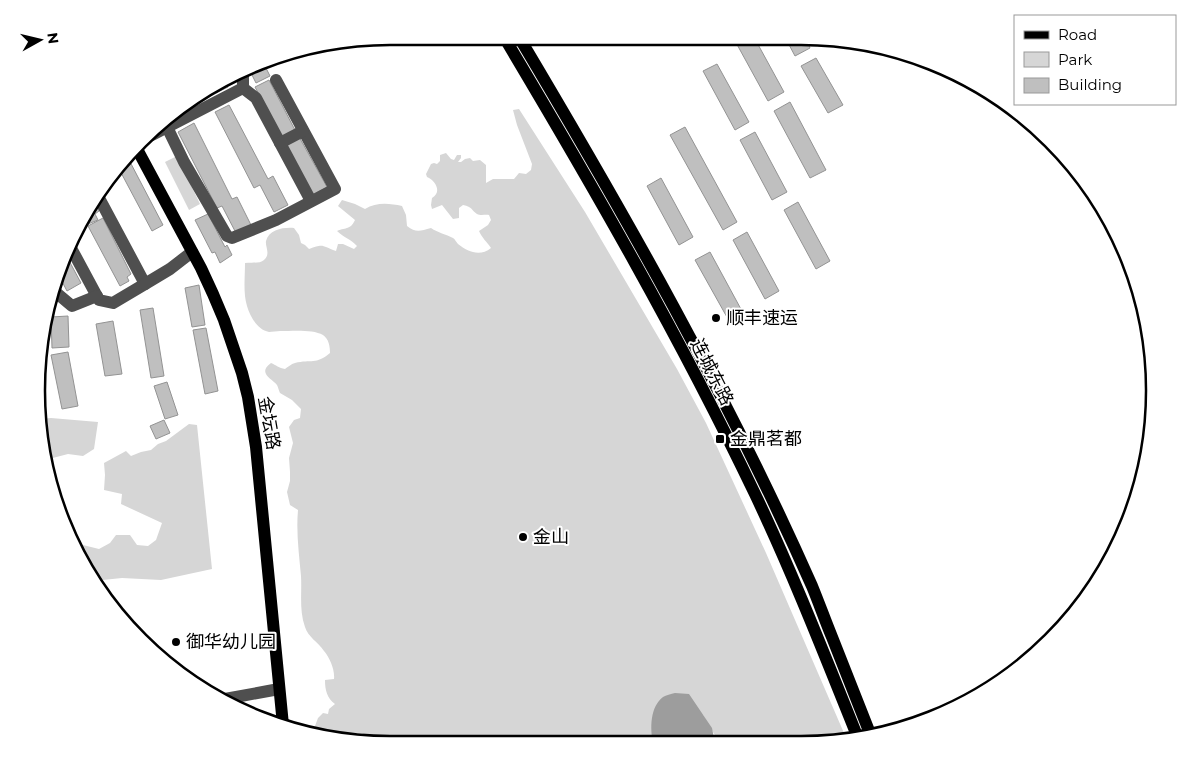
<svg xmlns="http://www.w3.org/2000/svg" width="1191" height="781" viewBox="0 0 1191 781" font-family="Montserrat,'Noto Sans SC',sans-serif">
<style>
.green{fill:#d6d6d6}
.water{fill:#9d9d9d}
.building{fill:#bfbfbf;stroke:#939393}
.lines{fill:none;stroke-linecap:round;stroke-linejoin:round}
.minor{stroke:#4f4f4f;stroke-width:12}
.major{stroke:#000;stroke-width:12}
.poi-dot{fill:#000;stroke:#fff;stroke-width:2}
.labels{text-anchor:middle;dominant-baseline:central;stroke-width:4;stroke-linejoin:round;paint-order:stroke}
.poi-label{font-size:18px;fill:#000;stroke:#fff;text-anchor:start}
.street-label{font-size:18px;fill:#000;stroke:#fff}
.rim{fill:none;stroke:#000;stroke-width:2.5}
</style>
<rect width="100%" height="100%" fill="#fff"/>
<g class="green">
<path d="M519 109 585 212 677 369 706 423 766 553 847 740 823 744H720L703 715 652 722 653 743 367 742V736L362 733H356L352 738 347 740 342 733 336 740C325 736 320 738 315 726L318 718 323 713 328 714 329 709 335 704C327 698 325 690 325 680L334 679C335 670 330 658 324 651 318 642 308 637 305 627 299 610 302 593 301 576 299 554 296 532 298 510L290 505 287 492 290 481V472L289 458 293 443 289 427 294 420 300 418 301 409 292 400 280 393C279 391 278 387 277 385 272 379 257 373 271 363 276 365 279 368 285 369 288 367 291 364 295 363 311 359 316 365 330 353 330 347 329 339 323 335 313 329 292 331 280 331 277 331 272 332 269 332 257 330 250 316 247 306 243 293 245 277 245 263 251 262 260 264 264 260 271 254 265 247 266 241 269 229 285 227 294 228L299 235 301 243 305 245 309 249C324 243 322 246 336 251L338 244H343L354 249 357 246C351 239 344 238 337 231 347 227 350 230 355 220L338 206 342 200 355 204 365 209C376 202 389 203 402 206L406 215 407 226C416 233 420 231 431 228 438 233 446 234 453 238 455 239 456 242 458 244 468 252 480 257 491 248 487 242 482 238 479 231L488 225 491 220 489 215C486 214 481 216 477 214 471 210 473 207 463 205L459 208V218L453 219 442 205 432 209 431 205 432 198C442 192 436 181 427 177L426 174 431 164 434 163 437 164 440 161V155L446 153 451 159 454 160 457 155H461V158L458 162H461L465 159 470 158 473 161 480 160 486 165V183L493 179H514L519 173 526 174 531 170 532 164 517 125 513 110Z"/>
<polygon points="177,156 200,204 189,210 165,162"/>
<polygon points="51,418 98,422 94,449 83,456 68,454 45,460 40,419"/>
<polygon points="189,424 197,425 212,569 161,580 122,578 93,581 77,545 83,545 99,549 110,543 116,535 130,535 137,545 148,546 156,540 162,523 121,504 122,494 104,490 105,475 104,463 126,451 131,456 141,452 151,450 158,444 166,441"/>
</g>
<path class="water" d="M675 693 689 694 712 728 715 743H653C650 728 650 707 663 697 666 695 671 694 675 693Z"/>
<g class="building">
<polygon points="734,39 755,39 784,92 768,101"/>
<polygon points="786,39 806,39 810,48 795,56"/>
<polygon points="816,58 843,105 828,113 801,66"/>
<polygon points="263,62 270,76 256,83 249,69"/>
<polygon points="717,64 749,122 735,130 703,71"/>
<polygon points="225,80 228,87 216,93 213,87"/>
<polygon points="269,80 296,132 283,139 255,87"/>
<polygon points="193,96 197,104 184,111 182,107"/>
<polygon points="790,102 826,170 810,178 774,111"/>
<polygon points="229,105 268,179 273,176 288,205 274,212 260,185 254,188 215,112"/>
<polygon points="194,123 232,199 237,197 251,225 236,233 222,206 217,208 178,132"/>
<polygon points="685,127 737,222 723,230 670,135"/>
<polygon points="755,132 787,192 772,200 740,140"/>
<polygon points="298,135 327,187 313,195 283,143"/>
<polygon points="128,158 163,225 152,231 118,167"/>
<polygon points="661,178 693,237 679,245 647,186"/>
<polygon points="798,202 830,261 816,269 784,210"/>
<polygon points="95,203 99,211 95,214 98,220 88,224 85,220"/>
<polygon points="208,214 225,247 227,245 232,255 220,263 215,252 212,253 195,220"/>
<polygon points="103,218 131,274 127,277 129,281 120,286 88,226"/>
<polygon points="747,232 779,291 765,299 733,240"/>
<polygon points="710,252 742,311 728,319 695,260"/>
<polygon points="66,255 81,283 67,291 57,272"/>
<polygon points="199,285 205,325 192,327 185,288"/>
<polygon points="153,308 164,376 151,378 140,310"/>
<polygon points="68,316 69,347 52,348 51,317"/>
<polygon points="113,321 122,374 105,376 96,324"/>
<polygon points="206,328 218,391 205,394 193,330"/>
<polygon points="68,352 78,406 62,409 51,355"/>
<polygon points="167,382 178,415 165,419 154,386"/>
<polygon points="164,420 170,433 156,439 150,426"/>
</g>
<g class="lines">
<g class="minor">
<polyline points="243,88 256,98 311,201"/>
<polyline points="167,127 184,162 227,236 232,238 276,220 335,189 276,80"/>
<polyline points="152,135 243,88 243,77 241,73"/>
<polyline points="280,143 303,131"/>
<polyline points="71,248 99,300 113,303 145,284 98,196"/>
<polyline points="145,284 170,269 192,252"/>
<polyline points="53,290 72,306 97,296"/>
<polyline points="225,699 279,689"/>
</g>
<g class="major">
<path d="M504 37C593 186 680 337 755 494 793 574 825 656 858 738"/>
<path d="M519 37C625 215 728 396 812 586 819 603 825 620 832 637 845 670 858 703 871 736"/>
<polyline points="137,149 201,268 213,294 224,320 242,373 248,397 256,447 283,725"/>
</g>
</g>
<g class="poi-dot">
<circle cx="716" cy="318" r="5"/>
<rect x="715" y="434" width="10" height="10" rx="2.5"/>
<circle cx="523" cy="537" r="5"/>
<circle cx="176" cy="642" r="5"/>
</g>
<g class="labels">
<g class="poi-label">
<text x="726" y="318">顺丰速运</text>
<text x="730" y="439">金鼎茗都</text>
<text x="533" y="537">金山</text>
<text x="186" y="642">御华幼儿园</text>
</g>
<g class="street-label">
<text transform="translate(712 372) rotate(63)">连城东路</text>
<text transform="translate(269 423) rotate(80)">金坛路</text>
</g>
</g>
<path d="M0 0H1191V781H0ZM390 45H801A345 345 0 0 1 1146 390V391A345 345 0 0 1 801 736H390A345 345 0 0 1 45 391V390A345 345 0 0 1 390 45Z" fill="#fff" fill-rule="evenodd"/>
<path class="rim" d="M390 45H801A345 345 0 0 1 1146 390V391A345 345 0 0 1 801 736H390A345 345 0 0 1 45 391V390A345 345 0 0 1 390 45Z"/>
<rect x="1014" y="15" width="162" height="90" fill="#ffffff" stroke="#999999"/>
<rect x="1024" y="31" width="25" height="8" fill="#000000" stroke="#999999"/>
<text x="1058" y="40" font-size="15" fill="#000000">Road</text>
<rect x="1024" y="52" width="25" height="15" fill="#d6d6d6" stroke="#999999"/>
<text x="1058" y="65" font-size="15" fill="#000000">Park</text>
<rect x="1024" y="78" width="25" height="15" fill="#bfbfbf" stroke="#999999"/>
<text x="1058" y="90" font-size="15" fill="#000000">Building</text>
<g transform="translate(40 40) rotate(82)" stroke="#ffffff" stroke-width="4" paint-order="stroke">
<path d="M0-4L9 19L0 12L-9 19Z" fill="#000000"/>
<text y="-8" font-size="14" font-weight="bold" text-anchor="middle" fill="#000000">N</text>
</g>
</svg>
